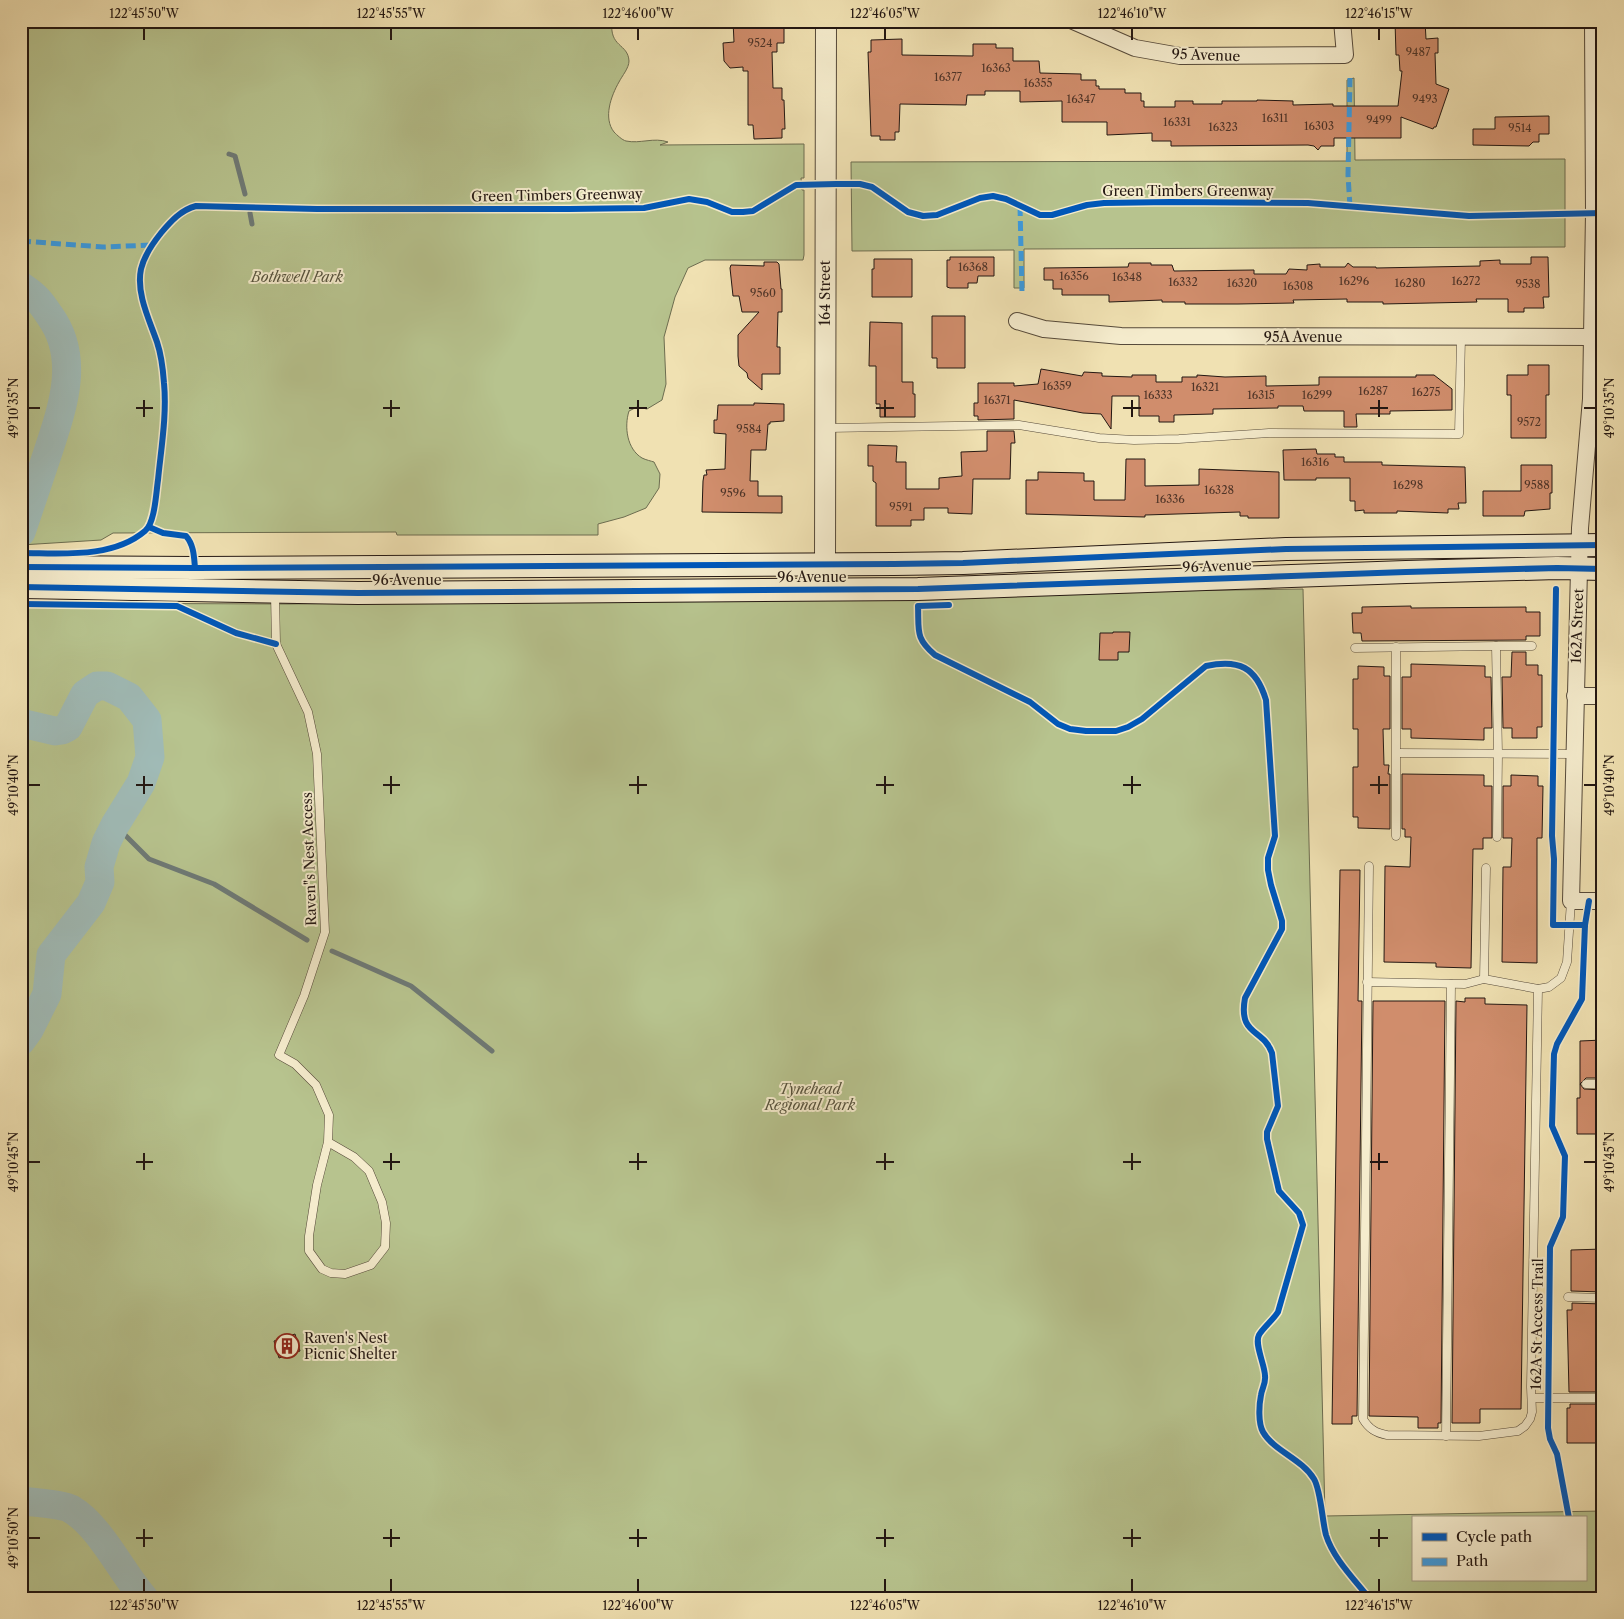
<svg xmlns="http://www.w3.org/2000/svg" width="1624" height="1619" viewBox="0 0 1624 1619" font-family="'Libre Caslon Text',serif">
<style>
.green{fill:#b7c38e;stroke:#6d6d50;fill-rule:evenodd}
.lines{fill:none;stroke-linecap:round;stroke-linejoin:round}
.stream{stroke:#6e7975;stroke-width:5}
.river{stroke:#a0bbb7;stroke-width:29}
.building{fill:#d08d6c;stroke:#231712}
.service-casing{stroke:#564a3a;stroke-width:9}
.minor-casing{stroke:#564a3a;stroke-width:18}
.tertiary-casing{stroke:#564a3a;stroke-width:22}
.secondary-casing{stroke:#231712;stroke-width:24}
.service{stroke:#f5eccd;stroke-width:8}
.minor{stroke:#f5eccd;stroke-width:16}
.tertiary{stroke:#f5eccd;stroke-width:20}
.secondary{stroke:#f5eccd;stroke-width:22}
.quiet{stroke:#3c9ade;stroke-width:5;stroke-dasharray:10 5;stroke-linecap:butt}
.cycleway-casing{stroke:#f5eccd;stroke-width:9}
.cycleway{stroke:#0057b8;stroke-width:6}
.ticks{fill:none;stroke:#231712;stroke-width:2}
.labels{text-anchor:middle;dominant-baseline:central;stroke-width:4;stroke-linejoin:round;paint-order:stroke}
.number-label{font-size:11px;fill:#4e3428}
.street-label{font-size:14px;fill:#231712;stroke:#f5eccd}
.park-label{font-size:14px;font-style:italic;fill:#57533d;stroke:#f5eccd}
.poi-label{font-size:14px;fill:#231712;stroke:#f5eccd;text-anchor:start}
.neatline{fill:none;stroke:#231712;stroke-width:2}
.ticks-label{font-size:12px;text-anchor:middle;fill:#231712}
</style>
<rect width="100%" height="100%" fill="#f0e1b2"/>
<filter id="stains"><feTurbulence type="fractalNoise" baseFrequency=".004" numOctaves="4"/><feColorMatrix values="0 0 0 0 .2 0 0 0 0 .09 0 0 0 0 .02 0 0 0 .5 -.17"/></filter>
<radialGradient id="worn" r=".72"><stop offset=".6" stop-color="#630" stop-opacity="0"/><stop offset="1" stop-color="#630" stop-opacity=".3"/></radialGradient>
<g class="green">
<path d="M21 21H612C609 48 628 43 629 61 629 68 622 76 619 82 611 96 603 118 614 132 617 135 622 140 626 141 640 144 654 137 668 142L660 145 804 144V178H801L802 190H804V255L803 260H705L688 268 675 297 664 337 666 384 662 400 647 409 637 407 629 411C624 427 627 449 642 458 646 460 651 461 654 462L660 474 659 488 646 508 624 517 598 524V535H397L396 532 113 533 101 540 21 545Z"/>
<polygon points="1354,78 1355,160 1565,159 1565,247 1024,249 1024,288 1014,288 1014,250 852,251 851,162 1347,161 1347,80"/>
<path d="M1303 589 1325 1516 1603 1511V1598H21V603L289 604ZM1413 1518H1585V1580H1413Z"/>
</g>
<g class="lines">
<g class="stream">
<polyline points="229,154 235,156 245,194"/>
<polyline points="250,213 252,224"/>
<polyline points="115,825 149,859 214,884 307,940"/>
<polyline points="332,951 411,986 492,1051"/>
</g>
<g class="river">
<path d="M21 286C36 296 40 301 50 316 81 359 62 409 47 455 38 481 30 506 21 532"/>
<polyline points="21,723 55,731 62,730 68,727 85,694 97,686 107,686 129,697 147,720 150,757 141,783 115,825 106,843 99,867 100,882 91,903 51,955 47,994 29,1030 21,1041"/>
<path d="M21 1501C32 1502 62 1504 71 1509 101 1527 121 1572 144 1598"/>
</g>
</g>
<g class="building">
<polygon points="733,21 763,21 763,25 784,24 784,43 777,43 777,52 772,52 773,88 782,88 782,100 784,100 785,129 782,129 782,138 754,139 753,125 748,125 748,71 743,71 743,67 730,68 724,61 723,43 734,42"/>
<polygon points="1395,21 1425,21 1426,39 1438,38 1438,53 1435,53 1436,84 1449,89 1436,127 1434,127 1433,129 1401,117 1401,138 1334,138 1334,146 1321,146 1318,150 1314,146 1308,145 1171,146 1171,141 1152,141 1152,133 1107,135 1107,122 1062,122 1062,101 1020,102 1020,91 985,91 985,95 967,95 966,105 900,104 899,132 895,132 895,140 880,140 880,136 871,136 868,52 871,52 871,40 902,39 902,55 973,56 973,44 996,44 996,48 1013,48 1013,61 1039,61 1040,73 1081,74 1081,80 1096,80 1096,86 1099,86 1099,89 1125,89 1125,93 1141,93 1141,101 1144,101 1144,107 1175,107 1175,101 1193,101 1193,104 1222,104 1222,101 1257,101 1257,100 1293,101 1293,105 1333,104 1333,106 1398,106 1402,71 1400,71 1399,55 1396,55"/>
<polygon points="1549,116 1549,134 1539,134 1539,142 1533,142 1529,146 1473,145 1473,129 1495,129 1495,117"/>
<polygon points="950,257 994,257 994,276 978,276 977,283 968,283 968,288 950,288 947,287 947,260 950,260"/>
<polygon points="1531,257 1548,257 1549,297 1543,297 1544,308 1524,308 1524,312 1508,312 1508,299 1476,299 1477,302 1383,304 1383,302 1347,302 1347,299 1293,300 1294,303 1238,304 1185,304 1185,302 1162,302 1162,300 1109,302 1109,295 1062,295 1062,289 1053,289 1053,280 1044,280 1044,268 1128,267 1129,263 1151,263 1151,265 1172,265 1174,271 1254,270 1254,274 1286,274 1289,269 1307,270 1307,265 1320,264 1320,267 1345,267 1348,263 1353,267 1376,267 1376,268 1480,266 1480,261 1500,260 1500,264 1531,264"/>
<polygon points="874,259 912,259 912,297 872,297 872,269 874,269"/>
<polygon points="764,262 777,262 779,264 781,289 782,289 782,312 778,312 777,347 780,347 780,374 762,374 762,390 748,378 747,373 739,366 738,356 738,335 759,312 742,312 739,296 733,296 730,268 731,265 764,266"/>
<polygon points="932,316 965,316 965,368 937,368 937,358 932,358"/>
<polygon points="870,322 902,323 902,382 913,382 913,394 915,394 915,417 880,417 880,404 876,404 876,366 869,366"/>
<polygon points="1528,365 1549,365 1549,395 1546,395 1546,438 1511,438 1511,395 1507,395 1507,375 1528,375"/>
<polygon points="1041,369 1082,376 1084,372 1102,373 1102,376 1132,377 1132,375 1156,375 1156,382 1182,382 1182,377 1197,377 1197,375 1225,377 1266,376 1266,386 1319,385 1319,377 1416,377 1416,375 1434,375 1452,389 1452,410 1390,411 1390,414 1356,414 1357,427 1344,427 1344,411 1304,411 1303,406 1278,406 1278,408 1213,409 1213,414 1174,415 1174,422 1159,422 1159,416 1139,416 1139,396 1112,396 1111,429 1101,414 1083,413 1014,400 1014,419 978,420 978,416 974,416 974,403 978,403 978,383 1014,383 1014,386 1038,384"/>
<polygon points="754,403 784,404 784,421 770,422 770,424 768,424 766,450 751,450 750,481 758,481 758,496 782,496 782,513 702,512 703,481 704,475 707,475 706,470 725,469 726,434 714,433 714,420 717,420 718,405 754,405"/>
<polygon points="987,431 1014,431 1015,443 1011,443 1010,479 973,479 972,514 948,513 948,508 924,508 924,520 911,520 911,526 876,526 876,483 873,481 873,466 868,466 868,445 897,446 896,462 906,462 906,489 939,489 939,478 962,476 961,452 987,451"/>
<polygon points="1316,449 1317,454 1335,454 1335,457 1344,457 1344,462 1382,462 1382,465 1465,467 1466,503 1458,503 1459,509 1448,509 1448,513 1397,511 1397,513 1364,513 1364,510 1355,511 1355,501 1350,501 1350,478 1316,478 1316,480 1284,480 1283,450"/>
<polygon points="1126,459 1145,459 1145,486 1199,485 1199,469 1279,472 1279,518 1248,518 1248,516 1240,516 1240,512 1145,515 1145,517 1026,514 1026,480 1038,480 1038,472 1084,473 1084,481 1094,481 1094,500 1125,500"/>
<polygon points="1521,465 1552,465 1552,493 1550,493 1550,509 1525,511 1524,516 1483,516 1483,491 1521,491"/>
<polygon points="1411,606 1411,608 1526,607 1526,612 1540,612 1540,636 1526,636 1526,640 1362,641 1361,633 1353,633 1352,613 1362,613 1362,607"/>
<polygon points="1113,632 1130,632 1129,652 1118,652 1118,660 1099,660 1100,633 1113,633"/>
<polygon points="1512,652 1526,652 1526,665 1538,665 1538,675 1542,675 1542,727 1537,727 1537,738 1512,738 1512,728 1503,728 1502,677 1511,677"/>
<polygon points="1411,664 1485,666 1485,677 1491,677 1492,728 1484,728 1484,740 1411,738 1411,729 1402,729 1402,677 1411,677"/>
<polygon points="1358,666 1384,667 1384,676 1390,676 1390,729 1383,729 1384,765 1389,765 1388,774 1390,774 1390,829 1358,828 1358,817 1353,817 1353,767 1358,767 1358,729 1353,729 1353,679 1358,679"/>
<polygon points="1402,774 1484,775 1484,786 1492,786 1492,838 1483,838 1483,849 1473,849 1471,968 1436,967 1436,963 1384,962 1385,866 1410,867 1411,837 1405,837 1405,829 1402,829"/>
<polygon points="1511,775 1538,776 1538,786 1543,786 1542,838 1537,838 1537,963 1502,962 1503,867 1511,867 1512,838 1503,838 1503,786 1511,786"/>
<polygon points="1340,870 1360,870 1358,1001 1362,1001 1357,1416 1352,1416 1352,1424 1332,1424"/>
<polygon points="1465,998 1485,998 1485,1004 1527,1005 1521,1409 1480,1409 1480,1423 1452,1423 1456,1001 1465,1002"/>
<polygon points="1373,1001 1445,1001 1441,1423 1438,1423 1438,1428 1418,1428 1418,1417 1369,1416"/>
<polygon points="1603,1040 1603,1078 1586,1078 1580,1084 1584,1089 1603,1090 1603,1134 1577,1134 1577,1098 1580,1098 1580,1041"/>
<polygon points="1603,1249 1603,1292 1571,1291 1571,1250"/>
<polygon points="1572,1303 1603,1304 1603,1392 1569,1392 1567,1310 1572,1310"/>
<polygon points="295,1334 300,1351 279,1358 274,1341"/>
<polygon points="1570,1404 1603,1404 1603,1443 1567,1443 1567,1408 1570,1408"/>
</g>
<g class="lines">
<defs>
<g id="service">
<polyline points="827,428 1019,425 1099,438 1134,440 1179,439 1269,433 1459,434 1461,337"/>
<polyline points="275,594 276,644 308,712 317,754 325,932 304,996 279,1055 295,1064 316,1085 329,1115 328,1142 317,1185 309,1236 309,1251 322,1269 331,1273 345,1274 371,1265 385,1247 386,1223 382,1202 369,1171 354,1157 328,1142"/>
<polyline points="1396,647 1396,836"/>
<polyline points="1355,648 1496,646"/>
<polyline points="1397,753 1573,754"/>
<polyline points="1497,837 1498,754 1496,646 1532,646"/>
<path d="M1369 866 1363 1419C1369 1429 1376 1433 1387 1435L1479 1436 1518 1431 1525 1426 1530 1419 1532 1412 1531 1387 1538 989"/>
<polyline points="1484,979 1486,868"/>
<polyline points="1367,982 1465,984 1484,979 1538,989 1549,987 1561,978 1567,962 1571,901"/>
<polyline points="1586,1084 1603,1084"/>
<polyline points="1568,1297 1603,1298"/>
<polyline points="1532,1398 1603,1398"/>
<polyline points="1446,1436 1451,984"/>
</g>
<g id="minor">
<polyline points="1073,21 1135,48 1180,56 1345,55 1342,21"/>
<polyline points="1593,21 1594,213 1591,399 1580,528 1571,901 1603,901"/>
<polyline points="1017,321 1044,329 1121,336 1591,337"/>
<polyline points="1575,696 1603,696"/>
</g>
<polyline id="tertiary" points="825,565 826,21"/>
<g id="secondary">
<polyline points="21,567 195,568 894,564 963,563 1286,549 1603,545"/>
<polyline points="21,587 358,593 918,589 1406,572 1557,568 1603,569"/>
</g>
</defs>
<use href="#service" class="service-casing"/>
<use href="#minor" class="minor-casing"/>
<use href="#tertiary" class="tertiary-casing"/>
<use href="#secondary" class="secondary-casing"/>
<use href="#service" class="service"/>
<use href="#minor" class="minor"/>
<use href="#tertiary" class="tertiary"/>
<use href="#secondary" class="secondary"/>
<g class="quiet">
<polyline points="1020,206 1022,293"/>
<polyline points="1350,207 1348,175 1350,78"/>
<polyline points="21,241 103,247 151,245"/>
</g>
<defs>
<g id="cycleway">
<path d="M149 527 163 533 186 536C194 545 194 557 195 568"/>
<path d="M21 553C61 553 112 559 145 531 155 523 156 493 158 480 161 449 167 415 164 383 163 369 161 354 157 342 149 319 136 293 141 269 144 256 153 243 161 233 171 221 181 210 196 206L317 209H569L644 208 689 199 707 202 732 212H743L753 211 796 185 836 184H860L872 187 908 212 923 216 937 215 980 198 993 196 1006 199 1040 215H1052L1087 205 1104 203 1170 202 1308 203 1469 216 1603 213"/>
<polyline points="21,567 195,568 894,564 963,563 1286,549 1603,545"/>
<polyline points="21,587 358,593 918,589 1406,572 1557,568 1603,569"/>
<polyline points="1556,589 1552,836 1554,859 1553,925 1585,925"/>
<polyline points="21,604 177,606 236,633 276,644"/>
<path d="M949 605 918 606C919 631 915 638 935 655L1030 702 1058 724 1070 729 1086 731H1116L1128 727 1142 719 1206 666C1239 659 1256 667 1266 700L1275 836 1268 858V870L1271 885 1282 921V929L1245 998C1238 1036 1263 1028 1272 1053L1278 1106 1267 1132V1139L1279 1191 1299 1213 1303 1225 1278 1312C1273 1320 1263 1328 1259 1335 1254 1344 1265 1365 1265 1376 1266 1383 1262 1388 1261 1395 1259 1405 1258 1423 1263 1432 1274 1451 1302 1459 1314 1479 1321 1491 1322 1520 1326 1535 1333 1558 1354 1579 1369 1598"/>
<polyline points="1569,1518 1557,1454 1550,1439 1548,1428 1550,1247 1563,1217 1565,1156 1552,1126 1554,1054 1557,1044 1582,999 1585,925 1589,901"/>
</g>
</defs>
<use href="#cycleway" class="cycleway-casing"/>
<use href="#cycleway" class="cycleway"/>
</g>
<path class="ticks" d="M144 28V40M391 28V40M638 28V40M885 28V40M1132 28V40M1379 28V40M144 400V417M391 400V417M638 400V417M885 400V417M1132 400V417M1379 400V417M28 408H40M136 408H153M383 408H400M629 408H647M876 408H894M1123 408H1141M1370 408H1388M1584 408H1596M144 776V794M391 776V794M638 776V794M885 776V794M1132 776V794M1379 776V794M28 785H40M136 785H153M383 785H400M629 785H647M876 785H894M1123 785H1141M1370 785H1388M1584 785H1596M144 1153V1170M391 1153V1170M638 1153V1170M885 1153V1170M1132 1153V1170M1379 1153V1170M28 1162H40M136 1162H153M383 1162H400M629 1162H647M876 1162H894M1123 1162H1141M1370 1162H1388M1584 1162H1596M144 1529V1547M391 1529V1547M638 1529V1547M885 1529V1547M1132 1529V1547M1379 1529V1547M28 1538H40M136 1538H153M383 1538H400M629 1538H647M876 1538H894M1123 1538H1141M1370 1538H1388M144 1579V1592M391 1579V1592M638 1579V1592M885 1579V1592M1132 1579V1592M1379 1579V1592"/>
<defs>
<symbol id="building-ring" viewBox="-11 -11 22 22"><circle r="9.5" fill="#f5eccd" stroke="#8f2418" stroke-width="1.5"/><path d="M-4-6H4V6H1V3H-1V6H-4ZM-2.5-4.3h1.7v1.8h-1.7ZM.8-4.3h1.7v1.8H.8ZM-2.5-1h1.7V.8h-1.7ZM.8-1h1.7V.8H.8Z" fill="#8f2418"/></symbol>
</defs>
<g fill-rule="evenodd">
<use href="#building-ring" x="273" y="1332" width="28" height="28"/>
</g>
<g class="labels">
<g class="number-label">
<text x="760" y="43">9524</text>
<text x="1418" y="52">9487</text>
<text x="996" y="68">16363</text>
<text x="948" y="77">16377</text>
<text x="1038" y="83">16355</text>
<text x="1081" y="99">16347</text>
<text x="1425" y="99">9493</text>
<text x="1275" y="118">16311</text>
<text x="1379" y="120">9499</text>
<text x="1177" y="122">16331</text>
<text x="1319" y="126">16303</text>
<text x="1223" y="127">16323</text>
<text x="1520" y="128">9514</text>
<text x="973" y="267">16368</text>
<text x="1074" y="276">16356</text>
<text x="1127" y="277">16348</text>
<text x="1354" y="281">16296</text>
<text x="1466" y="281">16272</text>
<text x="1183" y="282">16332</text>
<text x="1242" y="283">16320</text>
<text x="1410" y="283">16280</text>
<text x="1528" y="284">9538</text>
<text x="1298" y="286">16308</text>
<text x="763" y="293">9560</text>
<text x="1057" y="386">16359</text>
<text x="1205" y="387">16321</text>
<text x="1373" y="391">16287</text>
<text x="1426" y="392">16275</text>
<text x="1158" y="395">16333</text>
<text x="1261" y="395">16315</text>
<text x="1317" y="395">16299</text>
<text x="997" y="400">16371</text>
<text x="1529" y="422">9572</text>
<text x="749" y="429">9584</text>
<text x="1315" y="462">16316</text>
<text x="1408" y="485">16298</text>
<text x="1537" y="485">9588</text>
<text x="1219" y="490">16328</text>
<text x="733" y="493">9596</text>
<text x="1170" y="499">16336</text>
<text x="901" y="507">9591</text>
</g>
<g class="street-label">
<text transform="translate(1206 55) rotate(2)">95 Avenue</text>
<text x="1188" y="191">Green Timbers Greenway</text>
<text transform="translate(557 195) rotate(-1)">Green Timbers Greenway</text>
<text transform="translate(825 293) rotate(-90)">164 Street</text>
<text x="1303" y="337">95A Avenue</text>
<text transform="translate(1217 566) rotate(-2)">96 Avenue</text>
<text x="812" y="577">96 Avenue</text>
<text x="407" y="580">96 Avenue</text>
<text transform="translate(1577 626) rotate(-88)">162A Street</text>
<text transform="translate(309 859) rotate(-92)">Raven"s Nest Access</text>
<text transform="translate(1537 1324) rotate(-89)">162A St Access Trail</text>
</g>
<g class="park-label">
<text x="297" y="277">Bothwell Park</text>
<text x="810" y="1089">Tynehead<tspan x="810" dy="16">Regional Park</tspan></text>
</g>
<g class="poi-label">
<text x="304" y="1338">Raven's Nest<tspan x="304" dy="16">Picnic Shelter</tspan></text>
</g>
</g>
<rect width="1624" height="1619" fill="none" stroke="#f0e1b2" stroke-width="55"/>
<rect x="1412" y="1516" width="175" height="65" fill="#f5eccd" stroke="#a19782"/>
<rect x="1422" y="1533" width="25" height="8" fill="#0057b8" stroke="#a19782"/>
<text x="1456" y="1542" font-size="15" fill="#231712">Cycle path</text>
<rect x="1422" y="1558" width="25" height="8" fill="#3c9ade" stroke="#a19782"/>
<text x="1456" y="1566" font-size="15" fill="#231712">Path</text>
<rect x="28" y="28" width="1568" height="1564" class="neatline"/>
<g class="ticks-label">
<text x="144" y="18">122°45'50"W</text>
<text x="391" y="18">122°45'55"W</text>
<text x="638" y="18">122°46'00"W</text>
<text x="885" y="18">122°46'05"W</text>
<text x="1132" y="18">122°46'10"W</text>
<text x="1379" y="18">122°46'15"W</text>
<text transform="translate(1610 408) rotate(-90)" y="4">49°10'35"N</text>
<text transform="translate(14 408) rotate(-90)" y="4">49°10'35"N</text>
<text transform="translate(1610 785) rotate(-90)" y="4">49°10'40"N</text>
<text transform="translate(14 785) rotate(-90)" y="4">49°10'40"N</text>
<text transform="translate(1610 1162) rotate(-90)" y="4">49°10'45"N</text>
<text transform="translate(14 1162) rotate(-90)" y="4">49°10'45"N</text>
<text transform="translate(14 1538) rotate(-90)" y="4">49°10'50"N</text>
<text x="144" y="1610">122°45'50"W</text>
<text x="391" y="1610">122°45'55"W</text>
<text x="638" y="1610">122°46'00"W</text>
<text x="885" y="1610">122°46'05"W</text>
<text x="1132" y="1610">122°46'10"W</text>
<text x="1379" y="1610">122°46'15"W</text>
</g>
<rect width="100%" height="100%" filter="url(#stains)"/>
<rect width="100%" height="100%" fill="url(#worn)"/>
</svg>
